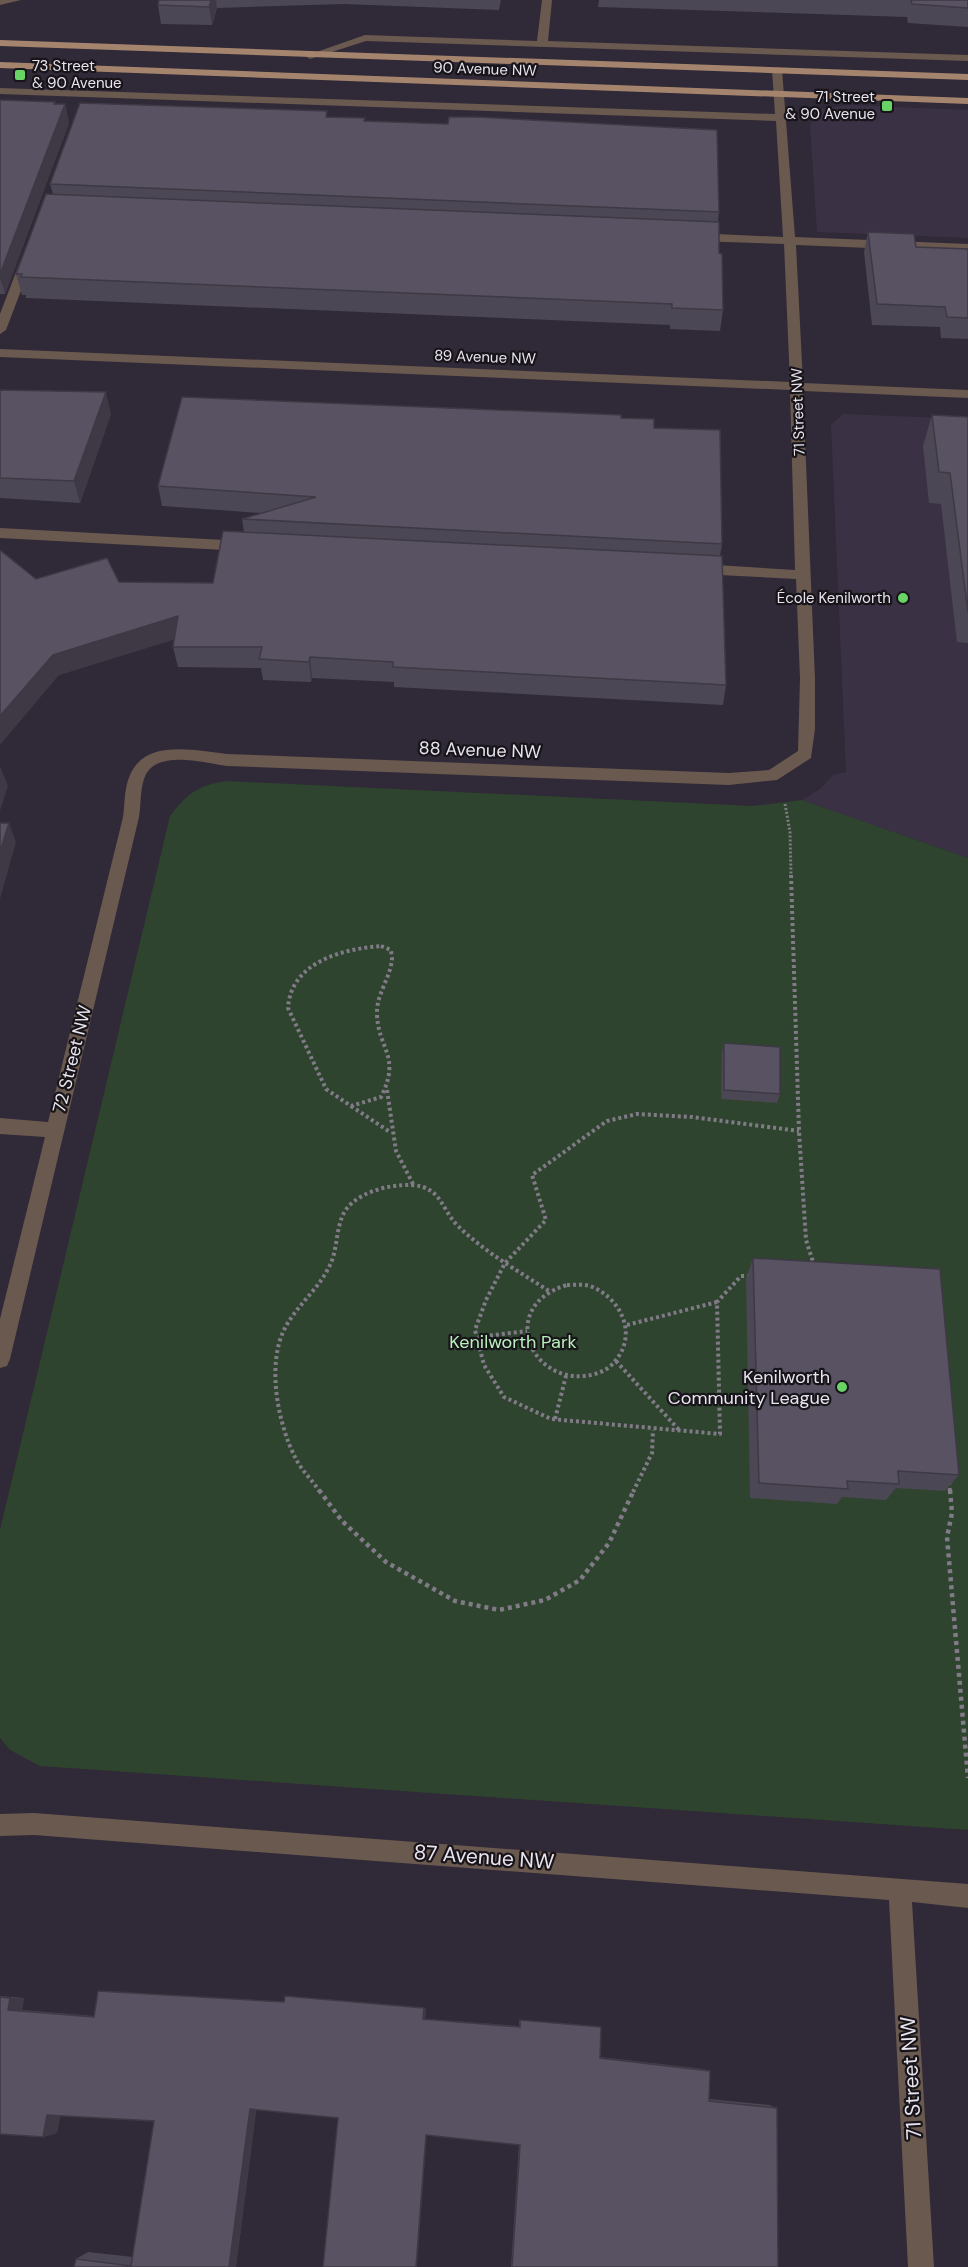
<svg xmlns="http://www.w3.org/2000/svg" width="968" height="2267" viewBox="0 0 968 2267" font-family="'DM Sans',sans-serif">
<style>
.built{fill:#3b3145}
.green{fill:#2e442e}
.lines{fill:none;stroke-linecap:round;stroke-linejoin:round}
.path-far2{stroke:#817b87;stroke-width:3;stroke-dasharray:2 2;stroke-linecap:butt}
.path-far1{stroke:#817b87;stroke-width:4;stroke-dasharray:3 3;stroke-linecap:butt}
.path{stroke:#817b87;stroke-width:4.5;stroke-dasharray:4 4;stroke-linecap:butt}
.minor{fill:#6a594f;fill-rule:evenodd}
.major{fill:#a5846e;fill-rule:evenodd}
.wall{fill:#4c4754}
.shaded-wall{fill:#3e3945}
.building{fill:#585262;stroke:#3e3945;stroke-width:1.5}
.poi-dot{fill:#68d465;stroke:#17141a;stroke-width:2}
.labels{text-anchor:middle;dominant-baseline:central;stroke-width:4.5;stroke-linejoin:round;paint-order:stroke}
.far-poi-label{font-size:15px;fill:#e9e4ee;stroke:#17141a;text-anchor:end}
.far-street-label{font-size:15px;fill:#e9e4ee;stroke:#17141a}
.street-label{font-size:18px;fill:#e9e4ee;stroke:#17141a}
.park-label{font-size:18px;fill:#baf0bb;stroke:#17141a}
.poi-label{font-size:18px;fill:#e9e4ee;stroke:#17141a;text-anchor:end}
.near-street-label{font-size:21px;fill:#e9e4ee;stroke:#17141a}
</style>
<rect width="100%" height="100%" fill="#302937"/>
<g class="built">
<polygon points="848,105 968,110 968,238 817,232 810,124 822,109"/>
<polygon points="843,414 968,419 968,858 802,800 820,789 833,775 846,772 831,425"/>
</g>
<path class="green" d="M227 781 753 806 802 800 968 858V1830L40 1766 10 1750 0 1738V1530L170 816C188 793 198 785 227 781Z"/>
<g class="lines">
<polyline class="path-far2" points="785,804 790,832 791,876"/>
<g class="path-far1">
<polyline points="791,875 799,1131 806,1240 814,1265"/>
<path d="M381 946 391 950 392 958C391 977 377 993 377 1012 377 1049 402 1055 381 1097L351 1106 326 1089 288 1008C291 962 342 949 381 946Z"/>
<polyline points="387,1090 396,1151 413,1184"/>
<polyline points="351,1106 390,1132"/>
<polyline points="750,1276 741,1276 717,1302 720,1434 551,1419 504,1397 484,1365 475,1330 486,1300 505,1263 546,1220 532,1175 607,1121 637,1114 692,1117 799,1131"/>
<path d="M567 1285C575 1285 583 1284 590 1286 620 1297 638 1333 616 1360 609 1370 596 1375 584 1376 528 1381 499 1305 567 1285Z"/>
<polyline points="627,1325 717,1302"/>
<polyline points="478,1337 527,1331"/>
<polyline points="616,1361 680,1431"/>
<polyline points="555,1419 566,1376"/>
<polyline points="949,1482 950,1492"/>
<path d="M320 1492C313 1481 302 1471 296 1459 278 1425 266 1364 285 1328 297 1305 319 1289 330 1265 337 1251 336 1232 342 1217 351 1193 389 1184 412 1185 441 1187 441 1208 457 1225 483 1251 518 1271 549 1291"/>
<polyline points="633,1492 652,1453 653,1430"/>
</g>
<g class="path">
<polyline points="319,1490 342,1521 386,1562 455,1601 499,1610 545,1600 580,1580 609,1543 634,1490"/>
<polyline points="950,1490 952,1513 947,1537 968,1778"/>
</g>
<g class="minor">
<polygon points="0,0 21,0 0,5"/>
<polygon points="542,0 552,0 548,41 968,55 968,61 366,41 310,59 305,56 365,35 537,41"/>
<path d="M777 67 782 70 795 237 968 244V252L796 245 803 383 968 390V398L803 391 815 679V729L811 758 777 780 729 785 227 766C204 763 154 748 144 779 140 791 141 805 139 817L10 1359 7 1366 0 1368V1319L45 1137 0 1134V1118L48 1122 123 817C125 804 124 788 130 775 146 738 195 751 227 754L729 773 769 770 798 751 800 679 796 579 700 574 693 569 700 564 795 570 790 390 0 357V349L790 382 784 244 695 241 689 237 695 233 783 237 776 121 0 94V88L775 114 772 70Z"/>
<polygon points="27,255 33,259 6,330 0,334 0,314 21,259"/>
<polygon points="0,528 244,541 251,546 244,551 0,538"/>
<polygon points="34,1813 968,1884 968,1908 912,1902 934,2267 908,2267 889,1900 34,1835 0,1836 0,1814"/>
</g>
<g class="major">
<polygon points="0,40 968,74 968,80 0,46"/>
<polygon points="0,62 968,98 968,104 0,68"/>
</g>
</g>
<g class="wall">
<polygon points="159,0 501,0 499,10 344,4 217,8 212,25 161,24 158,5"/>
<polygon points="599,0 968,0 968,27 908,23 907,17 598,7"/>
<polygon points="0,100 55,102 55,104 65,104 69,123 5,294 0,294"/>
<polygon points="328,117 365,121 719,212 718,222 719,253 723,310 720,331 670,329 670,325 26,298 26,295 22,295 16,274 53,194 50,184"/>
<polygon points="868,232 916,247 968,249 968,339 941,338 940,327 872,325 864,252"/>
<polygon points="0,390 111,414 80,503 0,498"/>
<polygon points="932,415 968,417 968,643 957,642 941,504 929,503 923,446"/>
<polygon points="621,418 654,428 722,544 720,556 726,685 723,705 394,687 394,682 312,678 311,682 263,680 261,668 178,667 173,647 174,639 59,675 36,579 119,582 213,583 244,532 242,519 261,513 162,506 158,486"/>
<polygon points="724,1043 780,1094 777,1103 721,1099 722,1052"/>
<polygon points="753,1258 959,1475 945,1491 896,1488 886,1500 842,1497 837,1504 750,1498 746,1279"/>
<polygon points="0,1996 24,1998 22,2010 94,2016 284,2001 285,1996 426,2008 425,2019 519,2026 519,2020 601,2027 600,2057 703,2069 710,2071 709,2099 769,2105 777,2108 778,2267 511,2267 519,2144 338,2118 256,2110 236,2267 74,2267 76,2259 88,2252 133,2257 154,2121 60,2116 57,2133 43,2137 0,2134"/>
</g>
<g class="shaded-wall">
<polygon points="211,0 216,0 217,8 212,25 209,7"/>
<polygon points="55,102 59,119 65,104 69,123 5,294 0,278 0,274"/>
<polygon points="106,392 111,414 80,503 74,481"/>
<polygon points="178,616 183,637 59,675 0,745 0,716 53,655"/>
<polygon points="310,657 312,678 311,682 309,662"/>
<polygon points="0,766 8,786 0,811"/>
<polygon points="9,823 16,842 0,899 0,852"/>
<polygon points="10,1998 24,1998 22,2010 8,2010"/>
<polygon points="424,2008 426,2008 425,2019 423,2019"/>
<polygon points="257,2106 236,2267 229,2267 250,2109"/>
<polygon points="60,2112 57,2133 43,2137 47,2115"/>
<polygon points="427,2132 417,2267 416,2267 426,2135"/>
</g>
<g class="building">
<polygon points="159,0 211,0 209,7 158,5"/>
<polygon points="911,0 968,0 968,8 912,4"/>
<polygon points="0,100 55,102 54,104 65,104 0,274"/>
<polygon points="80,103 327,111 326,117 365,118 364,121 448,124 449,117 476,117 717,130 719,212 50,184"/>
<polygon points="46,194 719,222 719,253 722,254 723,310 672,308 672,304 21,277 22,274 16,274"/>
<polygon points="868,232 914,234 916,247 968,249 968,318 947,317 945,307 877,304"/>
<polygon points="0,390 106,392 74,481 0,478"/>
<polygon points="182,397 621,415 621,418 654,419 654,428 720,430 722,544 242,519 316,497 158,486"/>
<polygon points="932,415 968,417 968,612 950,473 939,472"/>
<polygon points="223,531 722,556 726,685 393,667 393,662 310,657 309,662 259,659 262,647 173,647 178,616 53,655 0,716 0,550 36,579 107,558 119,582 213,583"/>
<polygon points="0,823 9,823 0,852"/>
<polygon points="724,1043 780,1047 780,1094 724,1090"/>
<polygon points="753,1258 940,1269 959,1475 898,1471 899,1484 847,1481 848,1489 759,1483"/>
<polygon points="98,1991 284,2002 285,1996 424,2008 423,2019 520,2027 520,2020 601,2027 600,2058 710,2071 709,2101 777,2108 778,2267 512,2267 520,2145 426,2135 416,2267 323,2267 338,2118 250,2109 229,2267 74,2267 76,2259 131,2266 154,2121 47,2115 43,2137 0,2134 0,1997 10,1998 8,2010 94,2017"/>
</g>
<g class="poi-dot">
<rect x="14" y="69" width="12" height="12" rx="3"/>
<rect x="881" y="100" width="12" height="12" rx="3"/>
<circle cx="903" cy="598" r="6"/>
<circle cx="842" cy="1387" r="6"/>
</g>
<g class="labels">
<g class="far-poi-label">
<text x="32" y="66" text-anchor="start">73 Street<tspan x="32" dy="17">&amp; 90 Avenue</tspan></text>
<text x="875" y="97">71 Street<tspan x="875" dy="17">&amp; 90 Avenue</tspan></text>
<text x="891" y="598">École Kenilworth</text>
</g>
<g class="far-street-label">
<text transform="translate(485 69) rotate(2)">90 Avenue NW</text>
<text transform="translate(485 357) rotate(2)">89 Avenue NW</text>
<text transform="translate(798 412) rotate(-92)">71 Street NW</text>
</g>
<g class="street-label">
<text transform="translate(480 750) rotate(2)">88 Avenue NW</text>
<text transform="translate(72 1059) rotate(-76)">72 Street NW</text>
</g>
<g class="park-label">
<text x="513" y="1342">Kenilworth Park</text>
</g>
<g class="poi-label">
<text x="830" y="1377">Kenilworth<tspan x="830" dy="21">Community League</tspan></text>
</g>
<g class="near-street-label">
<text transform="translate(484 1857) rotate(4)">87 Avenue NW</text>
<text transform="translate(911 2078) rotate(-93)">71 Street NW</text>
</g>
</g>
</svg>
